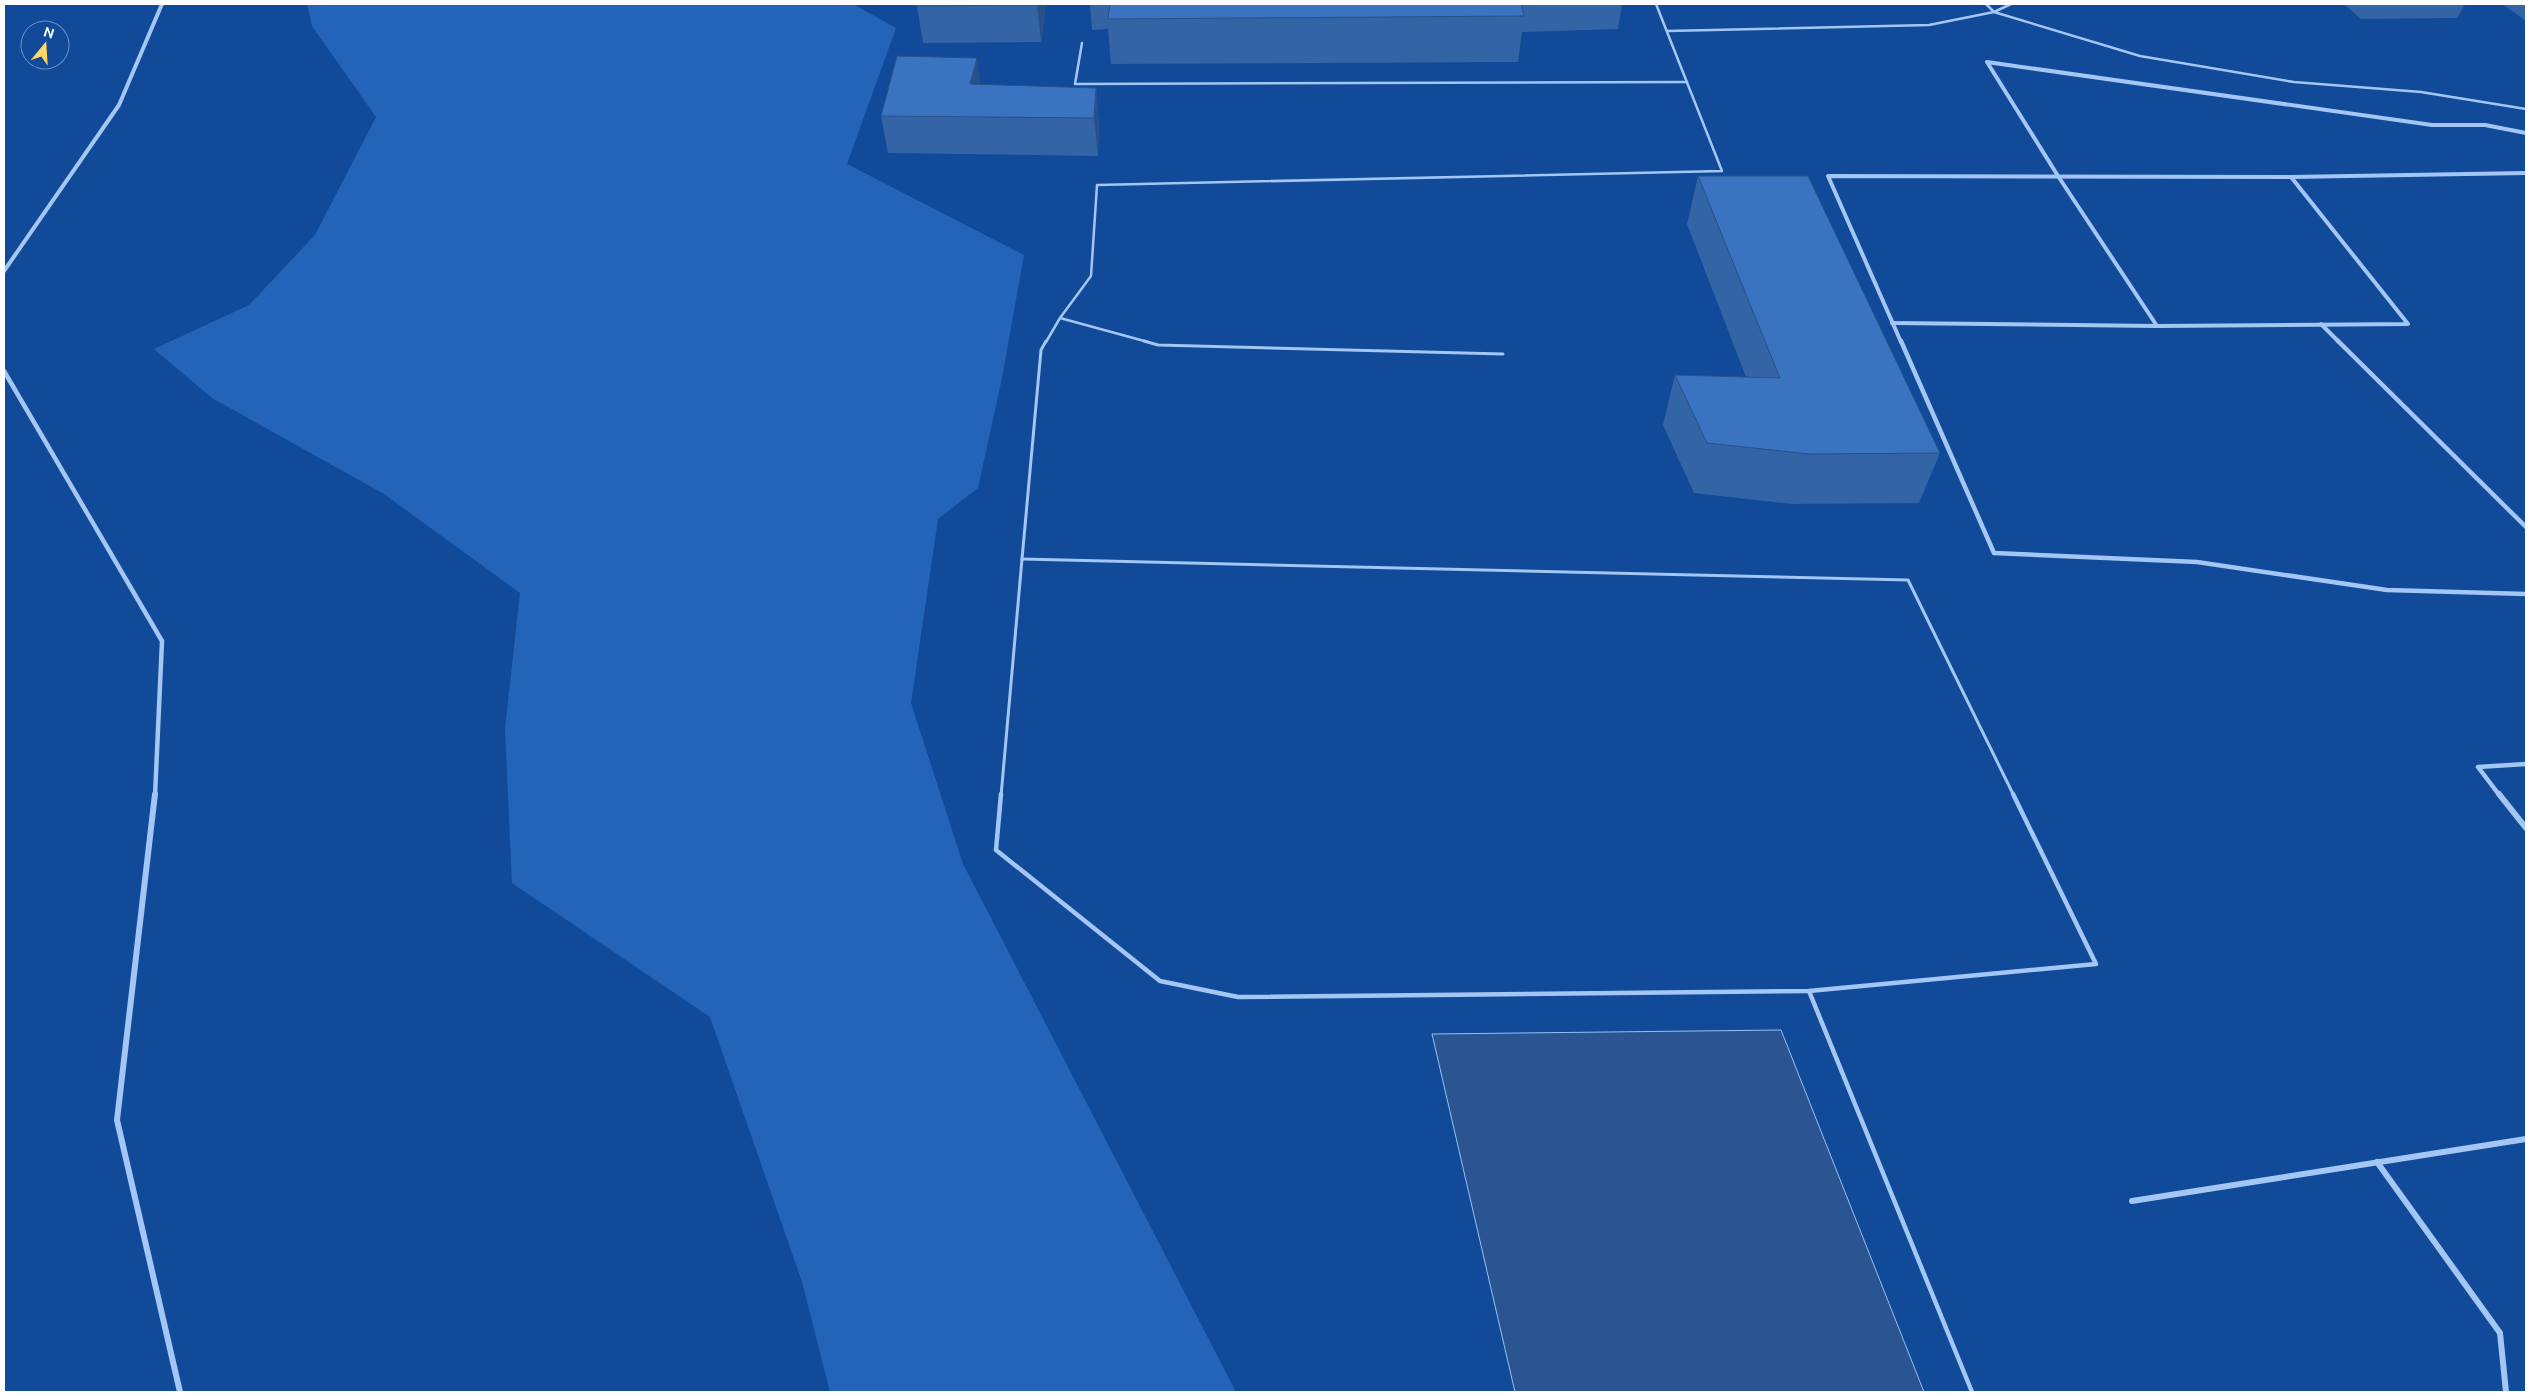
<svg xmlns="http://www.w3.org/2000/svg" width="2530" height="1396" viewBox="0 0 2530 1396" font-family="Ubuntu,sans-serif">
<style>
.green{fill:#2464b8}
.water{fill:#2b5590;stroke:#95c1f7}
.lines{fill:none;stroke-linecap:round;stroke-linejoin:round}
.lane-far2{stroke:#a3c6f4;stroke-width:2.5}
.lane-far1{stroke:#a3c6f4;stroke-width:3}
.lane{stroke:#a3c6f4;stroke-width:4.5}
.street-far2{stroke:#a3c6f4;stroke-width:4}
.street-far1{stroke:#a3c6f4;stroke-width:4.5}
.street{stroke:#a3c6f4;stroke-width:6}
.wall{fill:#3264a6}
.shaded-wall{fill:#295187}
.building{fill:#3a74c1;stroke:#295187}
</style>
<rect width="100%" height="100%" fill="#114a99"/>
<polygon class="green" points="307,4 853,4 896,28 847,164 1024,255 1002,378 978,488 938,519 911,703 963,864 1236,1392 830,1392 802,1282 710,1017 512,883 505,729 520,593 384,494 212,398 154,349 249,305 315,235 376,117 312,26"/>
<polygon class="water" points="1781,1030 1924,1392 1515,1392 1432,1034"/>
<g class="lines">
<g class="lane-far2">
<polyline points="1986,4 1994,12 2140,56 2294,82 2421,92 2526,109"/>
<polyline points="1667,31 1929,25 1994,12 2011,4"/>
<polyline points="1082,43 1075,84 1687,82"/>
<polyline points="1060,318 1148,342"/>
<polyline points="1046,342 1060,318 1091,276 1097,185 1722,171 1656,4"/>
</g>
<g class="lane-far1">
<polyline points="1144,341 1158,345 1503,354"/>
<polyline points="1022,559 1908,580 2014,796"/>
<polyline points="1022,559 1041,350 1046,341"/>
<polyline points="1001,796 1022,559"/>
</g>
<g class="lane">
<polyline points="1001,794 996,850 1160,981 1238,997 1809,991 2096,964 2013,794"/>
<polyline points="1809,991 1972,1392"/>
</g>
<g class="street-far2">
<polyline points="2291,177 2408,324 2157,326 2058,176 1987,62 2432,125 2485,125 2526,133"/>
<polyline points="4,271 119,105 162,4"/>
<polyline points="1892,323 2157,326"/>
<polyline points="2321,324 2339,342"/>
<polyline points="1901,342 1828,176 2291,177 2526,173"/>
</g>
<g class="street-far1">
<polyline points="1901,341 1994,553 2197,562 2387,590 2526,594"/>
<polyline points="2338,341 2526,527"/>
<polyline points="4,371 162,641 155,796"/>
<polyline points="2500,796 2478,767 2526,764"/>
</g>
<g class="street">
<polyline points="155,794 117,1120 180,1392"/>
<polyline points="2499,794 2526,828"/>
<polyline points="2377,1162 2500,1333 2506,1392"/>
<polyline points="2132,1201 2526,1139"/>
</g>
</g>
<g class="wall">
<polygon points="917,4 1046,4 1041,42 923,43 917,6"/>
<polygon points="1090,4 1622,4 1618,29 1522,32 1518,62 1111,64 1108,29 1092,30"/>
<polygon points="2344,4 2465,4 2457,18 2361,19"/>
<polygon points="2502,4 2526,4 2526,21"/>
<polygon points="1096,88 1099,126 1098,156 888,153 881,116"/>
<polygon points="1698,176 1940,453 1919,503 1792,504 1694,493 1663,425 1675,375 1746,377 1687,224"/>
</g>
<g class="shaded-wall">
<polygon points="1037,4 1046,4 1041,42 1037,5"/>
<polygon points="977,58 982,95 970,84"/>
<polygon points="1096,88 1099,126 1098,156 1094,118"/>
</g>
<g class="building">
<polygon points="917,4 1037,4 1037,5 917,6"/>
<polygon points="1110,4 1521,4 1524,16 1108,19"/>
<polygon points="897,56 977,58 970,84 1096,88 1094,118 881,116"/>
<polygon points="1698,176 1808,176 1940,453 1809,454 1707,443 1675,375 1780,378"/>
</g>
<rect width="2530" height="1396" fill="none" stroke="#ffffff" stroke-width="10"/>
<g transform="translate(45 45) rotate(18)"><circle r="24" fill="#114a99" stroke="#7092c2"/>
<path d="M0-4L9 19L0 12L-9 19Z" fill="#ffd666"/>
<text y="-8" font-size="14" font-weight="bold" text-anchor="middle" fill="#ffffff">N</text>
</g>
</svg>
